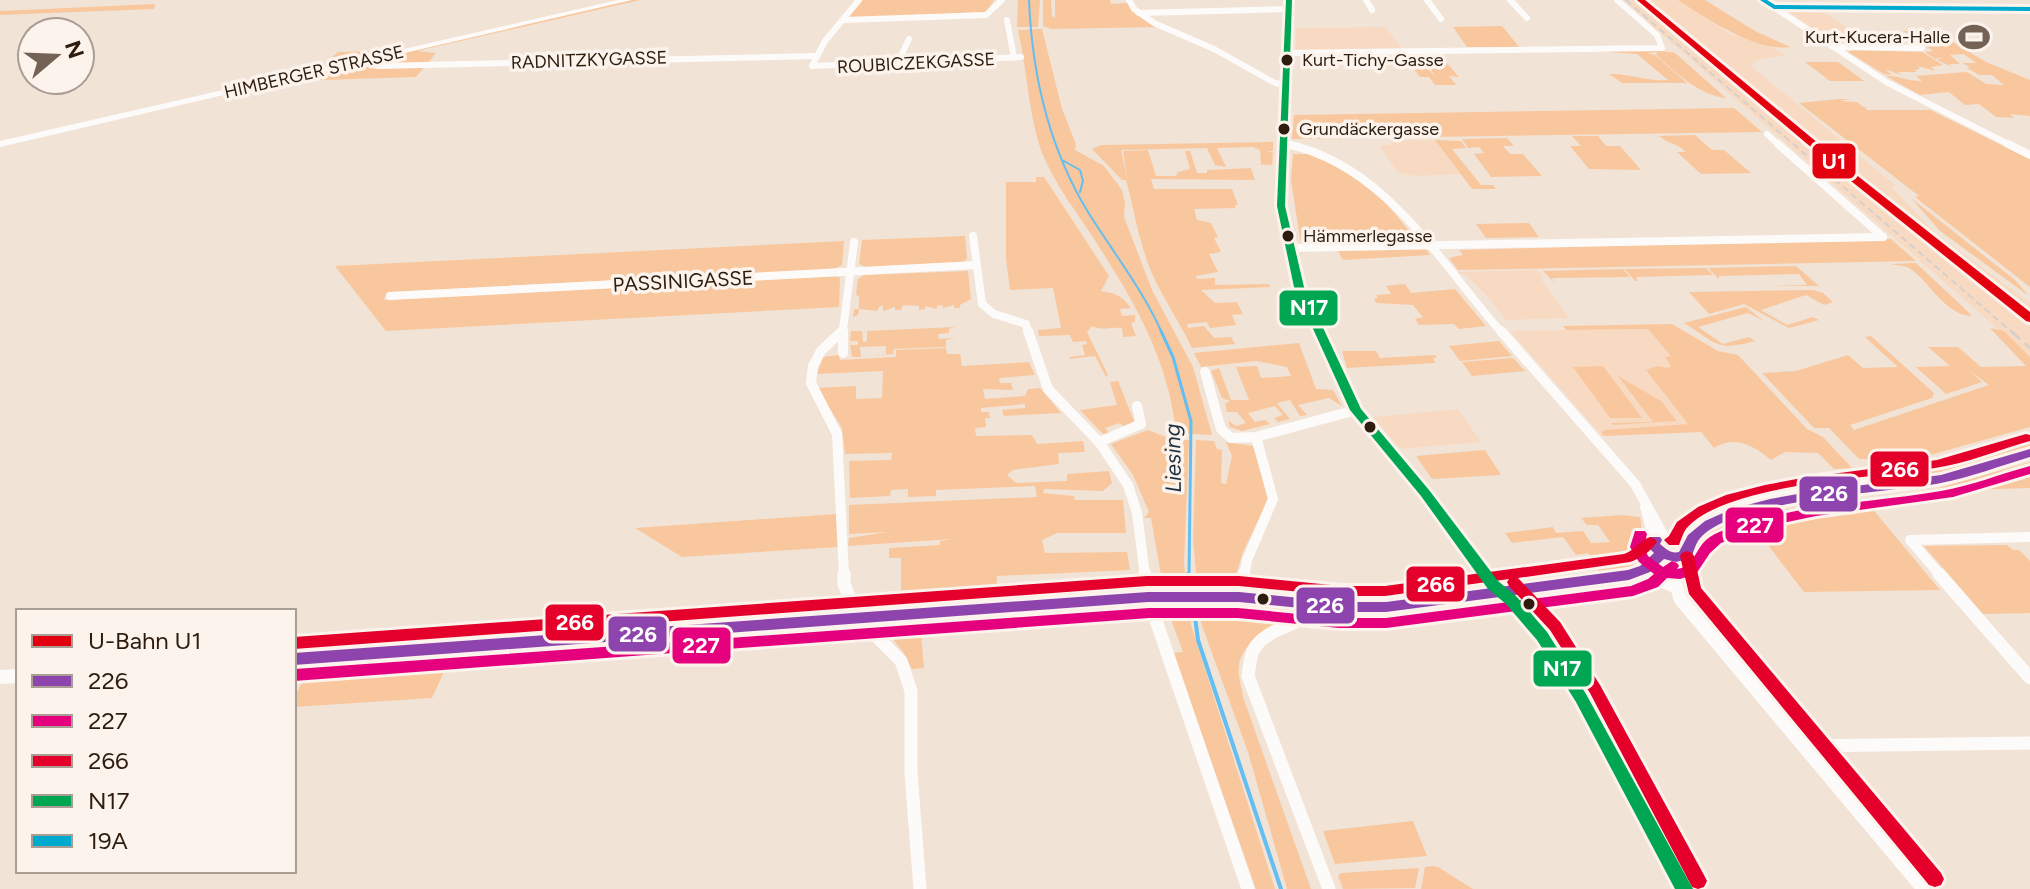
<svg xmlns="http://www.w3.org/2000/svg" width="2030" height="889" viewBox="0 0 2030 889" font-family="Figtree,sans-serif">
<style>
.built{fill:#f8dac3}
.green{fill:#f8c79d}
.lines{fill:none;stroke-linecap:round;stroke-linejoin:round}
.stream-far2{stroke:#63bef1;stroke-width:2}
.stream-far1{stroke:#63bef1;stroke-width:3}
.stream{stroke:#63bef1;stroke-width:4}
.minor-far3{stroke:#fdfbf9;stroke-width:6}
.minor-far2{stroke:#fdfbf9;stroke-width:8}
.minor-far1{stroke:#fdfbf9;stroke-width:10}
.minor{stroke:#fdfbf9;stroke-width:13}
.secondary{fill:#fdfbf9;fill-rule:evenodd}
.primary{fill:#fdfbf9;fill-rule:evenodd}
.rail-far1{stroke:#d5d0cc;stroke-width:2;stroke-dasharray:7 4;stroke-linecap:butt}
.rail{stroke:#d5d0cc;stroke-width:3;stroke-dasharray:12 6;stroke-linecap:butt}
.bus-1-casing{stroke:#fcf3ec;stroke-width:6}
.bus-2-casing{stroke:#fcf3ec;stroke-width:6}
.bus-3-casing{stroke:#fcf3ec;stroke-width:6}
.bus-4-casing{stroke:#fcf3ec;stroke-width:6}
.bus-5-casing{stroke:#fcf3ec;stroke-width:6}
.bus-1{fill:#8e44ad;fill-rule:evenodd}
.bus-2{fill:#e5007d;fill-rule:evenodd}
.bus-3{fill:#e4002b;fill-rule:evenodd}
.bus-4{fill:#00a651;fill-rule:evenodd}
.bus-5{fill:#00a9ce;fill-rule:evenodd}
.metro-1-casing{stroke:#fcf3ec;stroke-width:6}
.metro-1{fill:#e3000f;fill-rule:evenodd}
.bus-dot{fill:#2e1d0f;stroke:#fcf3ec;stroke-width:3}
.labels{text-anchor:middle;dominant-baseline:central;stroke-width:7;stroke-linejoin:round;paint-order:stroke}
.far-poi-label{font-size:18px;fill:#2e1d0f;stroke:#fcf3ec;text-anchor:end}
.far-street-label{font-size:18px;fill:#2e1d0f;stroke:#fcf3ec}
.bus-label{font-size:18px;fill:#2e1d0f;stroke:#fcf3ec;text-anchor:start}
.street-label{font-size:20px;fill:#2e1d0f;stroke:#fcf3ec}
.water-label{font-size:22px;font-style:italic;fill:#1c303f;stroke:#fcf3ec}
.line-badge{stroke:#fcf3ec;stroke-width:3}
.badge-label{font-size:22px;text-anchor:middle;font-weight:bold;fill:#fff}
</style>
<rect width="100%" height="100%" fill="#f2e3d7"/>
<g class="built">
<polygon points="1623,0 1678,0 1732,35 1756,39 1786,55 1757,60 1751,66 1896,186 1891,186 1934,232 2030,303 2030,322 2025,320 2030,326 2030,357"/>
<polygon points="1819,9 1864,39 1876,39 1884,44 1833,42 1787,10"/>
<polygon points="1385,27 1402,48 1296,50 1296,28"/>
<polygon points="1392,140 1435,140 1460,174 1417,176 1398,173 1379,145 1390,145"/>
<polygon points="1537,270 1544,278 1541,279 1569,318 1506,320 1489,298 1467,276 1457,272"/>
<polygon points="1649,329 1733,430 1602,436 1510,331"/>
<polygon points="1458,409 1481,442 1400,449 1373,417"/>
</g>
<g class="green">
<polygon points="617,0 640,0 417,51 436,53 416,77 291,81 285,77 0,142 319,69 338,52 394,51"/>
<polygon points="856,0 994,0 986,12 848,19"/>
<polygon points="1018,0 1040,0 1038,27 1017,27"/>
<polygon points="1043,0 1051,0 1052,16 1055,18 1055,0 1110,0 1111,4 1127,3 1159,27 1051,29 1043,26"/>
<path d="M1678 0H1705L1755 31 1790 47C1756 52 1707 19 1678 0Z"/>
<polygon points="155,4 154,9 0,15 0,11"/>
<polygon points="1502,26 1520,48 1467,47 1453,27"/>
<path d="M1042 29 1062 109 1076 144 1075 150 1104 166 1122 190 1125 203 1124 217 1152 290 1193 367 1212 435 1176 433C1169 360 1133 299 1094 239 1076 211 1056 186 1043 155 1029 121 1027 68 1018 30Z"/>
<path d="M1903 31H1934L1986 62 2030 80V116L2010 114 2014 118 1996 117 1979 104 1965 105 1949 92 1920 95 1886 76C1900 76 1907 81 1922 81L1916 76 1967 72 1986 84 2004 85 1992 75H1979L1967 68 1970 67 1962 63H1976L1964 54 1950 55 1960 64H1949L1952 67 1937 60 1944 57 1935 59 1925 52 1933 51Z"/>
<path d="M1657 50 1675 53 1726 98C1698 95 1676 72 1656 55L1657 52 1647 53 1655 55 1687 83H1622L1609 74C1630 73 1647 82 1668 80L1637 54 1595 51Z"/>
<polygon points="1853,50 1922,52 1943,65 1931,67 1935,71 1918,66 1920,69 1914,70 1917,72 1898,72 1901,75 1885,69 1892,75 1884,74 1848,52"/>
<polygon points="1413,62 1447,63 1459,77 1449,76 1456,85 1435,85 1429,77 1420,77 1413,68 1427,68 1436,77 1427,64"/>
<polygon points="1805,62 1838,62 1864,81 1830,81"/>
<polygon points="1839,99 1850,99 1840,101 1857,102 1863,107 1876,109 1865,107 1867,110 1930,110 2030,159 2030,287 1915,197 1919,196 1799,103"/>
<polygon points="1734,108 1762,132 1292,139 1294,115"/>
<path d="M1695 135 1712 150H1724L1751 173 1701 174 1677 152H1686C1677 143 1668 144 1659 136Z"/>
<polygon points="1572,136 1598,136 1606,146 1620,146 1641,170 1589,169 1570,146 1581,146"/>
<polygon points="1507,138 1514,146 1503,146 1510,154 1523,154 1542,176 1491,177 1474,154 1484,153 1479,147 1468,148 1462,139"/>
<polygon points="1435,140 1461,141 1466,148 1452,149 1481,185 1493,185 1496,189 1472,189"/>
<path d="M1273 142V151H1268L1273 153 1272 165 1255 164H1261L1260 150 1253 147 1217 148 1226 167 1215 165 1207 148 1121 150 1127 179 1123 151 1148 150 1156 176H1176L1178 172 1190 169 1185 151H1190L1197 173H1207V170L1251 168 1255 180 1151 179 1154 189H1232L1238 205H1235V208L1194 209 1197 220 1211 223 1218 237 1214 238 1221 252 1209 254 1218 272 1196 276 1197 279 1215 278V285L1269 284 1270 287 1201 290 1215 303 1237 302 1243 314 1232 315 1236 325 1210 328 1207 322 1187 324 1188 328 1204 326 1214 338 1231 337 1235 344 1192 348C1181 325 1167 304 1156 282 1140 250 1135 213 1126 180H1122L1092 149 1101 145Z"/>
<polygon points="1293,154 1311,154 1347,172 1383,200 1417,240 1301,245 1291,180"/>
<path d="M1036 177H1044L1109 276 1101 291C1117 294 1121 295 1131 308L1120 309 1122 316 1135 315V322L1131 323 1136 336 1123 337 1122 328C1112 327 1102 331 1092 326L1087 332 1108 375 1106 377 1095 356 1070 359V357L1085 355 1082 345 1087 344 1086 341 1073 342 1070 335 1039 336 1038 330 1061 328 1053 288 1010 290 1006 259V182H1036Z"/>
<polygon points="1911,198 2015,280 2029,296 1940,231"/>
<polygon points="1529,223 1539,237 1486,238 1476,224"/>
<polygon points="965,236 967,259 963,262 866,267 859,264 862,240"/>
<polygon points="1891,239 1916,261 1458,270 1449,258 1463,255 1459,250"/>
<polygon points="844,241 842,265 834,269 388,292 383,300 836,276 840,278 839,307 386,331 335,266"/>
<polygon points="1424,247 1430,255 1343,260 1337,249"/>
<path d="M1916 263 1964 308 1972 316C1944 315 1929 280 1909 268 1904 265 1896 266 1891 264Z"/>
<polygon points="1796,266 1819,286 1769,286 1807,285 1799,274 1719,276 1719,279 1708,268"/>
<polygon points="1706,268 1713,275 1636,277 1638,281 1635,281 1625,269"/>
<polygon points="1623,269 1630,277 1552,278 1554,282 1543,271"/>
<polygon points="968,271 971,299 960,305 960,308 954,308 954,305 943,308 942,305 937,306 937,309 925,306 925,309 919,310 919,306 903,305 901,310 895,310 895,307 883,311 883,306 880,306 877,311 859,309 858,315 853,317 854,309 859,309 859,296 856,295 858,279 864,275"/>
<polygon points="1405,284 1411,293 1455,289 1486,326 1459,329 1454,324 1419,325 1415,319 1423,317 1413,305 1376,303 1374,299 1378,298 1376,295 1391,294 1386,286"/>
<polygon points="1813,290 1823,293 1833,302 1824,305 1806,295 1761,310 1787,325 1813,317 1819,320 1789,328 1744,304 1709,314 1689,292"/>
<path d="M1746 307 1764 321 1748 313 1698 327 1723 344 1749 337 1755 341C1715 352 1717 343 1684 323Z"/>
<path d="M1672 324 1718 351 1738 355 1807 429 1823 437 1852 468 1834 469 1818 453 1785 452 1771 460C1756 447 1735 434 1714 448L1701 432 1604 436 1601 433 1605 430 1688 424 1646 370 1658 366 1668 368 1671 366 1665 357 1671 356 1648 329 1566 330 1563 326Z"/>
<polygon points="955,327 949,329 949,333 938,334 939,339 956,338 946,340 946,347 894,349 893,354 869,356 886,355 886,346 860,347 861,357 852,357 850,345 858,345 858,341 850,341 851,331 862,331 863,342 867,341 867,331"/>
<polygon points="1990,328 2004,331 2030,357 2030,427 1891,466 1876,466 1869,459 1859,459 1829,428 1814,428 1762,373 1796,371 1848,355 1863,368 1898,367 1865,337 1871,336 1934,393 1932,398 1850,425 1854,430 1989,385 1969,370 1982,382 1946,394 1916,367 1950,366 1928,347 1958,347 1981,367 2026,366"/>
<polygon points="1499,341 1512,356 1460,361 1449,346"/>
<polygon points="1299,343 1316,389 1333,390 1342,406 1329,398 1298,405 1307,415 1300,416 1290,400 1277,403 1290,419 1278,422 1274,418 1283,415 1275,406 1248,413 1255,422 1265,420 1270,424 1242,431 1230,427 1228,420 1236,426 1246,423 1237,412 1227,412 1225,404 1230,401 1222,398 1211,371 1219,368 1231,400 1249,400 1236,367 1257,366 1261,378 1291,376 1287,367 1256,361 1201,367 1194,353"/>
<polygon points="946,348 947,354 960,354 962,366 1029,362 1035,375 999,378 1000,383 1011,383 1013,390 983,389 985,399 1025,396 1028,389 1040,388 1061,413 1004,416 1002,410 1025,408 1025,404 981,408 981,412 989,412 990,418 985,418 986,427 975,428 976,436 1032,435 1037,444 1083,441 1085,452 1058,453 1059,464 1013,470 1007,475 1016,483 1067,481 1067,474 1109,471 1112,483 1103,491 1044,489 1043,493 1074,496 1075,500 1123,500 1126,533 1057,533 1042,540 1045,553 1127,552 1130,570 997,576 996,599 861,608 857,599 875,594 876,601 901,599 901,558 889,558 889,548 940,545 940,541 952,539 848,546 849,538 887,532 849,534 849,505 1037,497 1035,486 936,490 936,496 908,497 908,489 891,490 890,496 850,498 849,461 891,460 892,453 845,454 842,428 817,388 856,386 856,399 882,398 883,371 817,374 823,357 839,355 840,360 896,357 896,350"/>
<polygon points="1342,351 1376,351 1380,358 1435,355 1437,358 1433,358 1435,363 1347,368"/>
<polygon points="1513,358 1525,371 1472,376 1462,362"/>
<polygon points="1603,366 1642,418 1610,418 1573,367"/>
<polygon points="1618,376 1661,401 1677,421 1613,425 1611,423 1653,422"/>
<polygon points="1118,381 1134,421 1125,428 1120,423 1105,428 1109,433 1103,434 1080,410 1117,405 1110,382"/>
<polygon points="1148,430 1171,439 1189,440 1184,564 1191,625 1275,889 1256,889 1173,653 1183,652 1160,589 1154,588 1155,582 1162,581 1151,518 1144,518 1149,512 1133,475 1111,444"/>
<path d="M1196 440 1214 441 1217 449 1222 450 1221 483 1226 484 1232 456 1226 442 1253 446 1267 488 1268 500 1243 552 1232 588H1209L1235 618 1240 613 1253 609 1252 605 1307 611C1284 621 1243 637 1239 665 1237 674 1242 688 1243 697L1311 889H1287L1248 752 1201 623 1193 540Z"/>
<polygon points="2030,441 2030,447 1934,475 1878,484 1876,482 1909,476"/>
<polygon points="1485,450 1501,475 1432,479 1416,456"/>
<polygon points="2030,462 2030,488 1962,490 1890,507 1882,496 1928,491"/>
<path d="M1865 500 1940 590 1804 592 1754 527 1721 533 1722 540 1706 543 1702 537C1750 508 1810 507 1865 500Z"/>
<polygon points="837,514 838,547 682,557 635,528"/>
<path d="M1622 515 1640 517C1643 527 1640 546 1633 554L1639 559 1630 567 1599 571 1588 553 1576 555 1563 537 1512 543 1505 533 1553 527 1556 533 1583 531 1591 543 1610 542 1598 525H1587L1581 518Z"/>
<polygon points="2007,545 2013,550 2019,550 2030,561 2030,613 1983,614 1924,546"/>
<path d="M722 603 737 616H751L740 634 452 654 432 698 294 707C294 686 314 672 314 650L694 620Z"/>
<polygon points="920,622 924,668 912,669 903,652 884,628 889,624"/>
<polygon points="1413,821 1427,856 1335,864 1323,831"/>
<polygon points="1432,866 1438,867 1473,889 1421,889 1425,867"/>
<polygon points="1419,868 1415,888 1343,889 1338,876 1341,873"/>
</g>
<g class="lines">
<g class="stream-far2">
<path d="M1029 0C1032 74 1049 148 1088 212 1113 252 1143 290 1162 333"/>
<polyline points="1062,160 1080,170 1083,181 1080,192"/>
</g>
<polyline class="stream-far1" points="1161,331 1173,357 1191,421 1189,576"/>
<g class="stream">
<polyline points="1188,574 1192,595"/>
<polyline points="1193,602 1198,640 1281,889"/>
</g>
<g class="minor-far3">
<polyline points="859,0 825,41 812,66 1021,57"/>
<polyline points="1129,0 1134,9 1154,23 1214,49 1275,83 1287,85"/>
<polyline points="1366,0 1372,10"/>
<polyline points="1427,0 1441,19"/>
<polyline points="1510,0 1527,18"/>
<polyline points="1763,0 1888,83 2012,146"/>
<polyline points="1776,7 2030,9"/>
<polyline points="1139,13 1289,9"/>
<polyline points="844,20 986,15 1002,0"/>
<polyline points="1007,20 1014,58"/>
<polyline points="1833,47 1922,48"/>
<polyline points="1287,53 1662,48 1657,35 1617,0"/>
<polyline points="361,62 378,66 816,56"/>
<polyline points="897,64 909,39"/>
<polyline points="1767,134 1780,146"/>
<polyline points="1283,143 1296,146"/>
</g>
<g class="minor-far2">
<path d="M1287 144C1387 166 1439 262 1502 333"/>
<polyline points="1778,144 1883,237"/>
<polyline points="2008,144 2030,155"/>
<polyline points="973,236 982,304 994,314 1026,324 1028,333"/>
<polyline points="1289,248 1883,237"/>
<polyline points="390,296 976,265"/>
<polyline points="843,330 843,333"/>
<polyline points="840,333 843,330 854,242"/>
</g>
<g class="minor-far1">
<polyline points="842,331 821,351 813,366 811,383 837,434 844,576"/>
<polyline points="843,331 843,353"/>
<polyline points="1028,331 1048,389 1099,442 1128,485 1137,513 1145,576"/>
<polyline points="1501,331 1635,484 1665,538"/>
<polyline points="1205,372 1221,429 1231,438 1256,437 1356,410"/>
<polyline points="1099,442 1141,424 1137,406"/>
<polyline points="1645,507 1654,541"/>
<polyline points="1671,558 1673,576"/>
<polyline points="1637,572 1647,576"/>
<polyline points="1244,576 1247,560 1273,499 1256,437"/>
<polyline points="1941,576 1910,540 2030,537"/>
</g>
<g class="minor">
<polyline points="844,574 844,584 858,618 901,661 911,691 911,773 920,889"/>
<polyline points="1145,574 1148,597 1248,889"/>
<polyline points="1642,574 1674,586"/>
<polyline points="1673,574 1680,599 1923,889"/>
<polyline points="1939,574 2030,678"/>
<polyline points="1239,597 1244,574"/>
<path d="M1321 605C1305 626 1265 626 1253 651 1250 658 1249 669 1248 676L1329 889"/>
<polyline points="1805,746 2030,743"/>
</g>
<g class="secondary">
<path d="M1285 0H1293L1286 206 1305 287 1362 409 1430 490 1504 586 1627 570 1639 565 1651 554 1647 546 1649 537 1666 533 1693 515 1720 502 1746 493 1778 486 1895 469 2030 432V441L1934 469 1869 484 1942 474 2030 449V458C2001 466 1972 478 1942 484 1877 496 1810 494 1747 516 1732 521 1716 526 1703 537 1687 550 1699 571 1663 561L1651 573 1629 581 1517 596 1548 631 1587 693 1694 889H1673L1575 703 1536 641 1498 598 1386 613H1341L1239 603H1148L294 666V652L1148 591H1239L1341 601H1386L1486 588 1420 496 1349 410 1293 287 1276 206ZM1821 490 1753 503 1720 514 1754 501ZM1668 544 1680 551V552L1668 551 1662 545Z"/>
<polygon points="18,669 18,683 0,684 0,670"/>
</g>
<polygon class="primary" points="617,0 632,0 0,147 0,141"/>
<polyline class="rail-far1" points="1626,0 2013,333"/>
<polyline class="rail" points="2011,331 2030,348"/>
<defs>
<path id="bus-1" d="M2030 449V457C2000 466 1971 477 1941 483 1889 493 1727 499 1698 541 1695 546 1693 553 1691 558L1676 562 1664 559 1650 572 1629 580 1386 612H1341L1239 602H1148L294 665V653L1148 592H1239L1341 602H1386L1628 570 1640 566 1654 553 1646 545 1650 537H1660L1662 540 1660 544C1666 549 1671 554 1679 552L1688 535 1705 521 1732 509 1770 499 1809 492 1941 475Z"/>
<path id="bus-2" d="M2030 466V474L1953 497 1816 516 1768 526 1721 543 1710 553 1696 574 1680 579 1667 578 1658 587 1633 596 1386 628H1339L1238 618H1149L294 681 295 669 1149 608H1238L1339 618H1386L1631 586 1648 579 1654 574 1639 562 1630 547 1635 531H1645L1647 534 1644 547 1648 556 1663 567 1672 561 1677 563 1679 566 1677 569C1694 567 1695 550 1706 540 1717 531 1732 527 1746 523 1809 504 1875 502 1941 491 1971 486 2000 474 2030 466Z"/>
<g id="bus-3">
<path d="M2026 434 2030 435V441C1998 450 1968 463 1935 468 1876 478 1725 483 1686 529 1683 533 1681 540 1679 545H1669L1664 540 1669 536 1677 522 1698 507 1726 495 1765 485 1802 478 1937 460Z"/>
<path d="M1650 537 1655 539 1657 542C1650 552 1641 558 1630 562L1518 578 1560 622 1600 685 1704 875 1707 881 1704 887 1698 889 1692 887 1590 693 1550 630 1509 586 1507 582 1509 579 1385 596H1342L1239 586H1147L294 649V637L1147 576H1239L1342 586H1385L1624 554C1634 551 1640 540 1650 537Z"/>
<polygon points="1687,551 1692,553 1694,556 1701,588 1941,873 1944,879 1941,885 1935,887 1929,885 1689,594 1680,556 1682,553"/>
</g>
<polygon id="bus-4" points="1286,0 1292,0 1285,206 1304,287 1361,409 1429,490 1498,581 1516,596 1547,632 1586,694 1693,889 1675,889 1576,702 1537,640 1506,604 1488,589 1421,496 1350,410 1294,287 1277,206"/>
<polygon id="bus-5" points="1760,0 1767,0 1775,5 2030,7 2030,11 1774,9"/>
</defs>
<use href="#bus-1" class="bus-1-casing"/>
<use href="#bus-2" class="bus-2-casing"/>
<use href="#bus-3" class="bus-3-casing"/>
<use href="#bus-4" class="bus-4-casing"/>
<use href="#bus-5" class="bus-5-casing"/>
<use href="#bus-1" class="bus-1"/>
<use href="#bus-2" class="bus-2"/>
<use href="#bus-3" class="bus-3"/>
<use href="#bus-4" class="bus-4"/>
<use href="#bus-5" class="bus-5"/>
<defs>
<polygon id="metro-1" points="1637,0 1645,0 1859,177 2030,312 2030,322 2026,321 1851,181"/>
</defs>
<use href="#metro-1" class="metro-1-casing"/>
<use href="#metro-1" class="metro-1"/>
</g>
<defs>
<symbol id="stadium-bare" viewBox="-9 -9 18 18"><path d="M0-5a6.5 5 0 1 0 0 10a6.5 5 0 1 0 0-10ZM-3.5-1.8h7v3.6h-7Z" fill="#736255" stroke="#fcf3ec" stroke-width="2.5" paint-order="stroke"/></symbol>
</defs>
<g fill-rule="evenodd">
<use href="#stadium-bare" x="1952" y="15" width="44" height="44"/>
</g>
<g class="bus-dot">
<circle cx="1287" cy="60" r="7"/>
<circle cx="1284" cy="129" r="7"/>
<circle cx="1288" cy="236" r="7"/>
<circle cx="1370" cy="427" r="7"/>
<circle cx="1263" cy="599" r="7"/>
<circle cx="1529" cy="604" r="7"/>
</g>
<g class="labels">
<g class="far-poi-label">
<text x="1950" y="37">Kurt-Kucera-Halle</text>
</g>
<g class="far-street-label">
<text transform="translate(589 60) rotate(-2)">RADNITZKYGASSE</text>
<text transform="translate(916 63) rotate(-3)">ROUBICZEKGASSE</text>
<text transform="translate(314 72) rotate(-13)">HIMBERGER STRASSE</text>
</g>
<g class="bus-label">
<text x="1302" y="60">Kurt-Tichy-Gasse</text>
<text x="1299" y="129">Grundäckergasse</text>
<text x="1303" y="236">Hämmerlegasse</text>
</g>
<g class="street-label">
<text transform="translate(683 281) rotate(-3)">PASSINIGASSE</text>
</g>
<g class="water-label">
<text transform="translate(1173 458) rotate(-91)">Liesing</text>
</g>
</g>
<g class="line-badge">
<rect x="1811" y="142" width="46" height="38" rx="8" fill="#e3000f"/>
<rect x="1278" y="289" width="61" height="38" rx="8" fill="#00a651"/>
<rect x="1869" y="450" width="61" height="38" rx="8" fill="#e4002b"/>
<rect x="1798" y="475" width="61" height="38" rx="8" fill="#8e44ad"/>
<rect x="1724" y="506" width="61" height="38" rx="8" fill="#e5007d"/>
<rect x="1405" y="565" width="61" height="38" rx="8" fill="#e4002b"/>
<rect x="1295" y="586" width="61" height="39" rx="8" fill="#8e44ad"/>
<rect x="544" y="603" width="61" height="39" rx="8" fill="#e4002b"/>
<rect x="607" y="615" width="61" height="38" rx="8" fill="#8e44ad"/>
<rect x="671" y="626" width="61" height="39" rx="8" fill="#e5007d"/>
<rect x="1532" y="649" width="61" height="39" rx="8" fill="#00a651"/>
</g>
<g class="badge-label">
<text x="1834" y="169">U1</text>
<text x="1309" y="315">N17</text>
<text x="1900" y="477">266</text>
<text x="1829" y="501">226</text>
<text x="1755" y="533">227</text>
<text x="1436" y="592">266</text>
<text x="1325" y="613">226</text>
<text x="575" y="630">266</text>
<text x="638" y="642">226</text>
<text x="701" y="653">227</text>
<text x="1562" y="676">N17</text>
</g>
<rect x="16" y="609" width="280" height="264" fill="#fcf3ec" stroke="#aa9d94" stroke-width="2"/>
<rect x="32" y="635" width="40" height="12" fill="#e3000f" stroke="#aa9d94" stroke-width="2"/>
<text x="88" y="649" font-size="24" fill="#2e1d0f">U-Bahn U1</text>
<rect x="32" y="675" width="40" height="12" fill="#8e44ad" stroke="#aa9d94" stroke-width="2"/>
<text x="88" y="689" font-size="24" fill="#2e1d0f">226</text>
<rect x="32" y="715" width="40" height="12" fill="#e5007d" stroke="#aa9d94" stroke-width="2"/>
<text x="88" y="729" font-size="24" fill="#2e1d0f">227</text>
<rect x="32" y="755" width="40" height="12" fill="#e4002b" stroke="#aa9d94" stroke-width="2"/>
<text x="88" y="769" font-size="24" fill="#2e1d0f">266</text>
<rect x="32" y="795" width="40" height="12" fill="#00a651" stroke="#aa9d94" stroke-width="2"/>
<text x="88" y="809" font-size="24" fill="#2e1d0f">N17</text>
<rect x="32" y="835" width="40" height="12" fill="#00a9ce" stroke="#aa9d94" stroke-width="2"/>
<text x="88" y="849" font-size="24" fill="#2e1d0f">19A</text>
<g transform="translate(56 56) rotate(71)"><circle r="38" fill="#fcf3ec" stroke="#aa9d94" stroke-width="2"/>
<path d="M0-6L14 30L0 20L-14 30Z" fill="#736255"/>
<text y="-12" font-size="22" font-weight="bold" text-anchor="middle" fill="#2e1d0f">N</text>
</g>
</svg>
